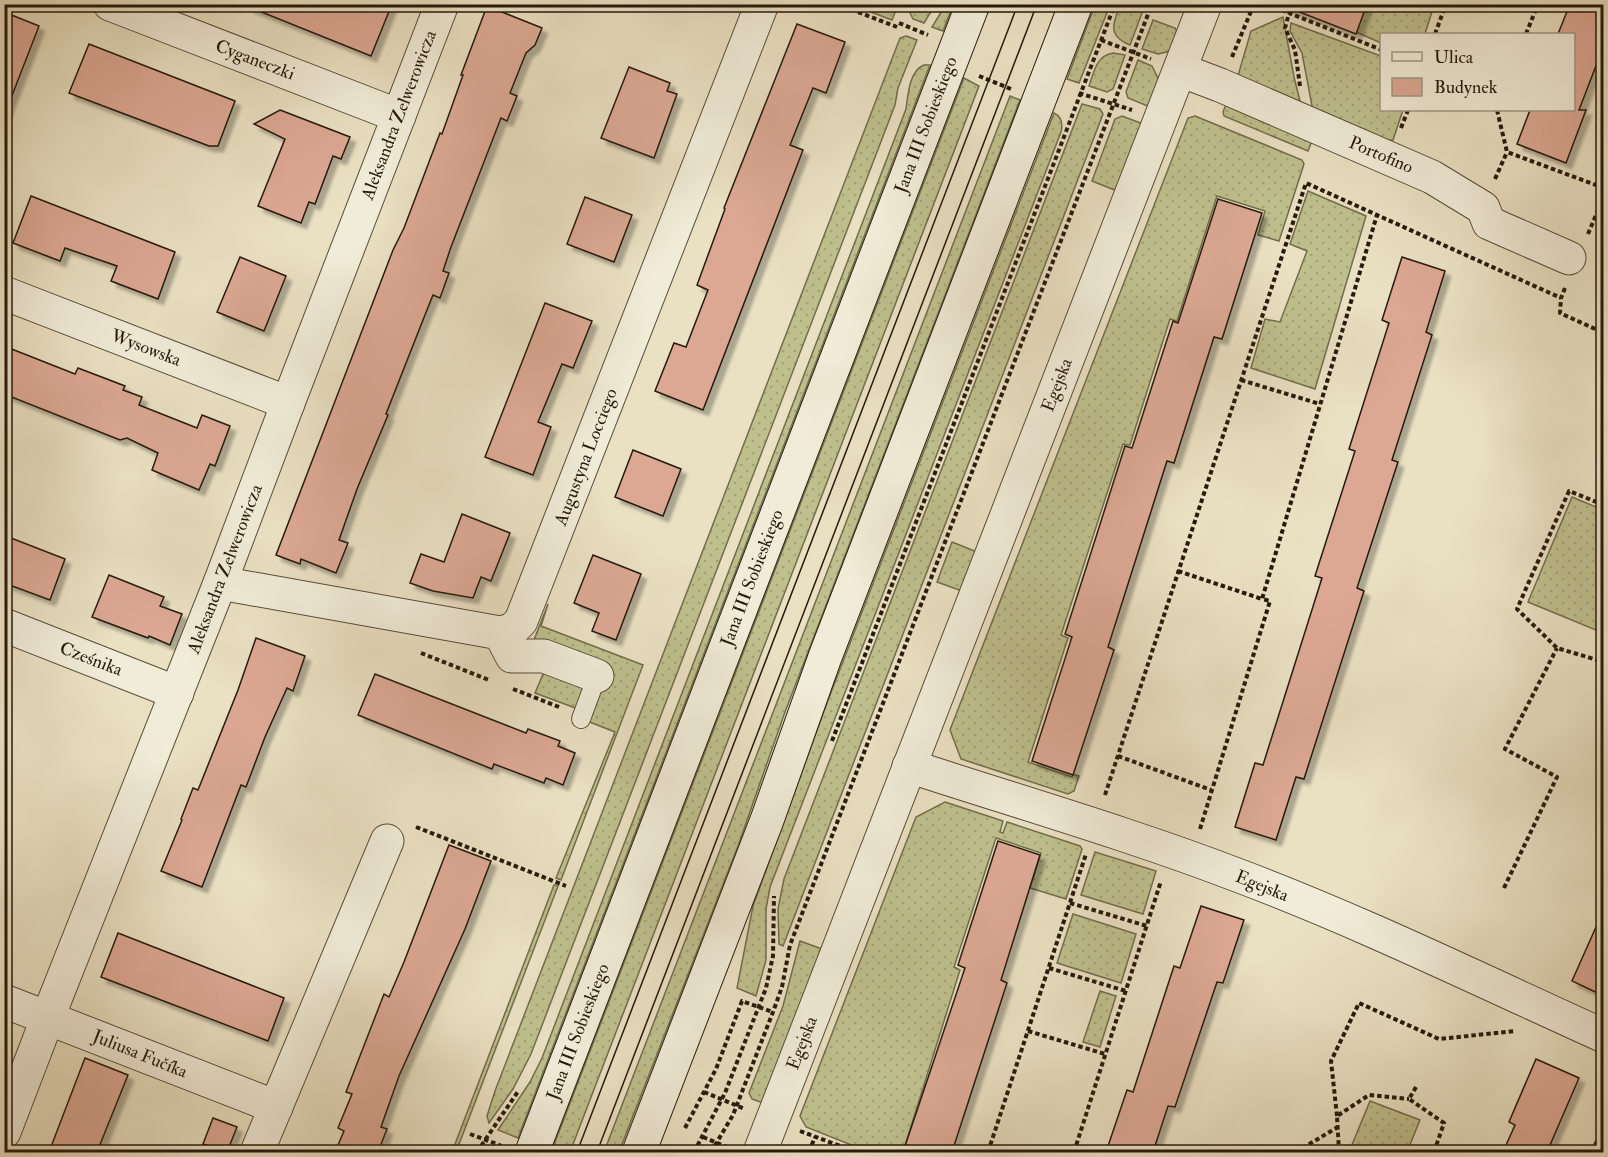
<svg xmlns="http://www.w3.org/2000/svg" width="1608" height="1157" viewBox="0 0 1608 1157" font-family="'IM FELL Double Pica',serif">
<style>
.grass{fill:url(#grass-dots);stroke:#726d4c;stroke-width:1.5}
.building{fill:#dca894;stroke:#251a0b;stroke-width:1.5;filter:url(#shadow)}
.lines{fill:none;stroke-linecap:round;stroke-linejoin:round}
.service-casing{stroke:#564c39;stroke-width:20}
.minor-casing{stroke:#564c39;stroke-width:35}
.secondary-casing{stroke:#251a0b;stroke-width:35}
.path{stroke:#251a0b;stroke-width:4;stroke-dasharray:4.5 3;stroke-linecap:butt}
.service{stroke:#f1ecd8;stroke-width:18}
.minor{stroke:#f1ecd8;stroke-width:33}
.secondary{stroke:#f1ecd8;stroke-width:33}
.tram{stroke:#251a0b;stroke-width:1.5}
.labels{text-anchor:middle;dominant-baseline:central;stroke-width:4.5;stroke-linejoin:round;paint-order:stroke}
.street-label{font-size:18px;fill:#251a0b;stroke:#f1ecd8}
</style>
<defs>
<pattern id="grass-dots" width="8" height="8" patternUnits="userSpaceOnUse" patternTransform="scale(1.5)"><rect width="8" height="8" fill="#bfc08e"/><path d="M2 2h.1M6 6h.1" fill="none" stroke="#a4a479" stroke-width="1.8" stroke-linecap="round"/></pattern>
<filter id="shadow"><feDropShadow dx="5.5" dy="5.5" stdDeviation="1.5" flood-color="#0004"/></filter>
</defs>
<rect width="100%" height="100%" fill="#eae1c3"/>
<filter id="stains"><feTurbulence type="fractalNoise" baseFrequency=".00333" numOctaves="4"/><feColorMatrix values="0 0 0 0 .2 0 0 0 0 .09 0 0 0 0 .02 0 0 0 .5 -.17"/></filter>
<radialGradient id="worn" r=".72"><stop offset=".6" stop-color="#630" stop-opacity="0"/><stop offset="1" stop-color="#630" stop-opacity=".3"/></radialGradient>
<g class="grass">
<polygon points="946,4 953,5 943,31 932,27"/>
<polygon points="852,5 898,5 892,20"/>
<polygon points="914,5 914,4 935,5 924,23 913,19 910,13"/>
<polygon points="1095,5 1110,5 1079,83 1067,79"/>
<path d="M1120 5H1145L1130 45C1107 36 1113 23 1120 5Z"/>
<polygon points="1366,5 1434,5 1425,34 1382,34 1381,43 1356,32"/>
<polygon points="1283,17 1294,77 1301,105 1237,79 1251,31"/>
<polygon points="1153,20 1175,28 1178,34 1171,51 1158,54 1142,49"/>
<polygon points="1291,23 1381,56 1382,110 1403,110 1393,140 1370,141 1313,111 1302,53 1290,31"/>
<polygon points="906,36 917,40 898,88 895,105 531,1054 513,1089 489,1123 487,1116 495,1091 900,38"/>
<path d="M1113 53 1125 55 1113 89 1107 92 1089 86C1094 72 1096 56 1113 53Z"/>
<polygon points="1138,60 1152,66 1159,80 1150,107 1128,98 1126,92"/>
<path d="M924 65H930L518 1138 498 1130 530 1082 542 1058 906 109C908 95 909 71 924 65Z"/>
<polygon points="964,78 979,86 570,1152 558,1152 552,1150"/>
<polygon points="1010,96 1020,100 785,712 738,846 619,1152 604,1152"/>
<polygon points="1227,102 1313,138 1308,151 1224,116 1223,112"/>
<polygon points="1082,104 1100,109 1103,114 783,946 779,944 778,909 784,879"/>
<path d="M1054 113C1062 117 1063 124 1061 132L770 887 766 909V960L756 996 737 988 753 906 827 703Z"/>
<polygon points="1122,116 1143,124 1117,191 1092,181 1115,119"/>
<polygon points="1195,116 1302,160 1304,164 1279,241 1258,235 1265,211 1217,196 1177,321 1170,319 1130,445 1123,444 1061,635 1068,638 1028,762 1072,777 1073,774 1079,776 1074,791 1068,794 961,759 950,730 1188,118"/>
<polygon points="1308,191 1366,216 1315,389 1251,368 1265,319 1280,322 1307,251 1290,244"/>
<polygon points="1572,497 1603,510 1603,633 1528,602"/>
<polygon points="952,542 977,552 962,591 937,582"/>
<polygon points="548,604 541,626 643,665 561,880 556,878 615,732 587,721 597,693 602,691 611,669 534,640"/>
<polygon points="544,672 584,684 578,709 535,693"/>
<polygon points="945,802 1003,821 1000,832 1003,833 1007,822 1080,846 1082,849 1066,899 1030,888 1041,853 996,838 954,967 960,970 903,1152 869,1152 806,1127 800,1116 916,817"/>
<polygon points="1095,852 1156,871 1143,914 1081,895"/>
<polygon points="554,885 558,886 456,1152 452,1152"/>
<polygon points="1073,914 1136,934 1121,983 1057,963"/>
<polygon points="800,941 822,949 763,1103 752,1099 749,1093 783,1006"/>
<polygon points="1100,991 1116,996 1100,1047 1083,1042"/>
<polygon points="1370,1101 1420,1120 1407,1152 1349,1152"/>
</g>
<g class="building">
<polygon points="249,4 392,4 371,56 249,7"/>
<polygon points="1284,4 1367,4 1356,34 1284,6"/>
<polygon points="1570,4 1604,4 1604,45 1579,110 1586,110 1566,163 1517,144 1530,110 1574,110 1574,34 1558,34"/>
<polygon points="487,6 542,28 535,45 526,53 510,93 517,96 507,121 501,118 451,247 443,271 449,273 440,298 433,295 423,320 386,414 388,415 357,489 339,540 348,543 336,573 301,559 300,564 276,555 393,250 404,228 440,133 442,134 463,75 461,75"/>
<polygon points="4,12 39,26 6,111 4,111"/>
<polygon points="797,24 845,42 826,93 813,88 790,145 803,150 703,410 655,391 674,343 686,347 708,290 697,285 725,209 724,208"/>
<polygon points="89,44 235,101 218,146 209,146 69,93"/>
<polygon points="629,67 670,83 667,91 677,94 654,158 601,138"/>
<polygon points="280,110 350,137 341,159 333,156 315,204 309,202 301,223 258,206 285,139 254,124"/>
<polygon points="31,196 175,252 158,299 111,281 117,266 65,248 60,261 13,243"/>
<polygon points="585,197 632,215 614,262 567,244"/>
<polygon points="1218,199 1262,213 1222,339 1214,337 1174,463 1167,461 1108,647 1114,650 1073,775 1032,761 1072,637 1065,634 1125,446 1132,448 1173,321 1178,323"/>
<polygon points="240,257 286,276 264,331 217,312"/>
<polygon points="1402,257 1445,271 1426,332 1432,335 1392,460 1398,462 1357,588 1364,591 1304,779 1296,777 1276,840 1235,827 1255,763 1263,765 1322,578 1315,576 1355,451 1349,449 1389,323 1382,320"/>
<polygon points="545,303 592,321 573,368 562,364 538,422 551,427 533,475 485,457"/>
<polygon points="4,346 75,374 78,368 125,386 123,390 142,397 139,405 197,428 202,415 230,426 215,466 210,464 199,490 152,470 158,453 127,438 120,440 4,394"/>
<polygon points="633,450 681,469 663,516 615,497"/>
<polygon points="462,514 510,533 491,581 481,577 473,598 433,591 410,583 421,554 444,562"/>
<polygon points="11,538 65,559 50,600 4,583 4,553"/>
<polygon points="593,555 641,574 616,640 592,631 599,613 574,603"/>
<polygon points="109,575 164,597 160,606 182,614 170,645 149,636 148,638 92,617"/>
<polygon points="256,638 305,656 293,691 287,688 265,737 246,787 241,785 202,887 161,871 182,820 181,819 193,788 198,790 238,690"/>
<polygon points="375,674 526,733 528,729 560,741 558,746 575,753 563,785 546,778 544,783 494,764 492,769 358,715"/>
<polygon points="998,841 1040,855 1001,980 1007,983 952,1152 903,1152 965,968 958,965"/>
<polygon points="449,845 491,861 465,929 399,1076 381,1127 387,1129 378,1152 335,1152 344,1131 338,1128 352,1094 346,1092 384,994 389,997 404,962"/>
<polygon points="1201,906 1244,920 1223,983 1217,982 1175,1107 1168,1106 1153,1152 1106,1152 1127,1090 1133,1092 1174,966 1180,968"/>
<polygon points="1604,909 1604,996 1572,981"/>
<polygon points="118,933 284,998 268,1041 101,977"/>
<polygon points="85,1058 128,1075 97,1152 49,1152"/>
<polygon points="1536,1059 1579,1078 1547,1152 1503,1152 1515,1125 1509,1122"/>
<polygon points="213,1118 237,1127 227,1152 203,1144"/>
</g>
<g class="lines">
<defs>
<polyline id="service" points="581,719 597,676"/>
<g id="minor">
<polyline points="110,4 399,116"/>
<polyline points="1180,70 1220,85 1432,177 1483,208 1489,223 1569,258"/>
<polyline points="4,293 288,403"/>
<polyline points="220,583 500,633 512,630 521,621 762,4"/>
<polyline points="4,625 177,693"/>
<polyline points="500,633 512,656 544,656 597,676"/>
<path d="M909 766C1019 802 1130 834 1237 875 1362 922 1482 981 1604 1036"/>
<polyline points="4,1001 276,1107"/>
<polyline points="4,1132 48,1017 220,583 288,403 442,4"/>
<polyline points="257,1152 387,841"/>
<polyline points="760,1152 1205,4"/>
</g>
<g id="secondary">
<polyline points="532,1152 973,4"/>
<polyline points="639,1152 767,820 825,657 1076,4"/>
</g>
</defs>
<use href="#service" class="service-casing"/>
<use href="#minor" class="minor-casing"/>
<use href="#secondary" class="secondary-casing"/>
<g class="path">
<polyline points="837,4 897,27"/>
<polyline points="1268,4 1289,13"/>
<polyline points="899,23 928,35"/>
<polyline points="1435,34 1446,4"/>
<polyline points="1526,34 1538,4"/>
<polyline points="1101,40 1151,59"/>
<polyline points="1232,57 1254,4"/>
<polyline points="979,76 1011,89"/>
<polyline points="1300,86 1295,50 1285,28 1289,13 1382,50"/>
<polyline points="1079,93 1132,110"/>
<polyline points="1497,110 1507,152 1604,188"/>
<polyline points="1401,128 1408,110"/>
<polyline points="1495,179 1507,152"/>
<polyline points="1588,234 1604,196"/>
<polyline points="1565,288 1561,298 1560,313 1604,333"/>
<polyline points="1241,380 1320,404"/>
<polyline points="1604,505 1569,491 1517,609 1557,648 1604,662"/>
<polyline points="1178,571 1262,599"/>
<polyline points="421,653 489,680"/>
<polyline points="513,689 559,707"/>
<polyline points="832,741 1115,4"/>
<polyline points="1118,756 1211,790"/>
<polyline points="1105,795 1306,183 1561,298"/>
<polyline points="416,827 566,886"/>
<polyline points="1200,829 1270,601 1262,599 1377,215"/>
<polyline points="1504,888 1557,777 1505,749 1557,648"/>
<polyline points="1070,903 1147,926"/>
<polyline points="1049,968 1126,991"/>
<polyline points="1028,1031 1105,1054"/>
<polyline points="1416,1087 1409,1099 1444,1123 1434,1152"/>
<polyline points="704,1092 745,1109"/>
<polyline points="1337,1116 1331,1061 1359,1003 1439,1039 1515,1031"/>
<polyline points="685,1128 716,1069 742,1001 773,1012"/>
<polyline points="800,1131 856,1152"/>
<polyline points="470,1134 502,1146"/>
<polyline points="703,1137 729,1148"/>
<polyline points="477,1152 519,1090"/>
<polyline points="694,1152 725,1093 766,988 773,956 774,896"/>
<polyline points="711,1152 733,1115 773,1012 782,987 790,945 1152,4"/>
<polyline points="809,1152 815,1137"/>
<polyline points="988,1152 1086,854"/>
<polyline points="1074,1152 1161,881"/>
<polyline points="1296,1152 1338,1127"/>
<polyline points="1339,1152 1337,1116 1369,1095 1409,1099"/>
<polyline points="1592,1152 1604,1126"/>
</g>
<use href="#service" class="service"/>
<use href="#minor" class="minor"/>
<use href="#secondary" class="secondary"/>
<g class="tram">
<polyline points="577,1152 1018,4"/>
<polyline points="597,1152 1037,4"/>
</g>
</g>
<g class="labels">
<g class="street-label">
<text transform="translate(255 60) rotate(21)">Cyganeczki</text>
<text transform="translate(399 115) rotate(-69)">Aleksandra Zelwerowicza</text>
<text transform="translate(926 125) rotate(-69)">Jana III Sobieskiego</text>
<text transform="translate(1381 155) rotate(23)">Portofino</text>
<text transform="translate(146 348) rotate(21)">Wysowska</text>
<text transform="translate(1057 385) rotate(-69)">Egejska</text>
<text transform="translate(586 457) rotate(-69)">Augustyna Locciego</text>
<text transform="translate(225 569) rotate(-69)">Aleksandra Zelwerowicza</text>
<text transform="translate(752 578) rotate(-69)">Jana III Sobieskiego</text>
<text transform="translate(91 659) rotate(21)">Cześnika</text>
<text transform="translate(1262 886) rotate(22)">Egejska</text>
<text transform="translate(578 1032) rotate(-69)">Jana III Sobieskiego</text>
<text transform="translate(802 1043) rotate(-69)">Egejska</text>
<text transform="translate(140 1054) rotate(22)">Juliusa Fučíka</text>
</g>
</g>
<rect width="1608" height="1157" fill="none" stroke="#eae1c3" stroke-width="24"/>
<rect x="6" y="6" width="1596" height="1145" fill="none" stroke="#251a0b" stroke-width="3"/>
<rect x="12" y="12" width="1584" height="1133" fill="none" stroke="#251a0b" stroke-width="1.5"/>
<rect x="1380" y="33" width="195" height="78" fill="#f1ecd8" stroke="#9f9886" stroke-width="1.5"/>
<rect x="1392" y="52" width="30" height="9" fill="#f1ecd8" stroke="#9f9886" stroke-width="1.5"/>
<text x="1434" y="63" font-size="18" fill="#251a0b">Ulica</text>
<rect x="1392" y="78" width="30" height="18" fill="#dca894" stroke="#9f9886" stroke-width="1.5"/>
<text x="1434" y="93" font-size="18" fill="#251a0b">Budynek</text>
<rect width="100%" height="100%" filter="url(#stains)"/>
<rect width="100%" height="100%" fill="url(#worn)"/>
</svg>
